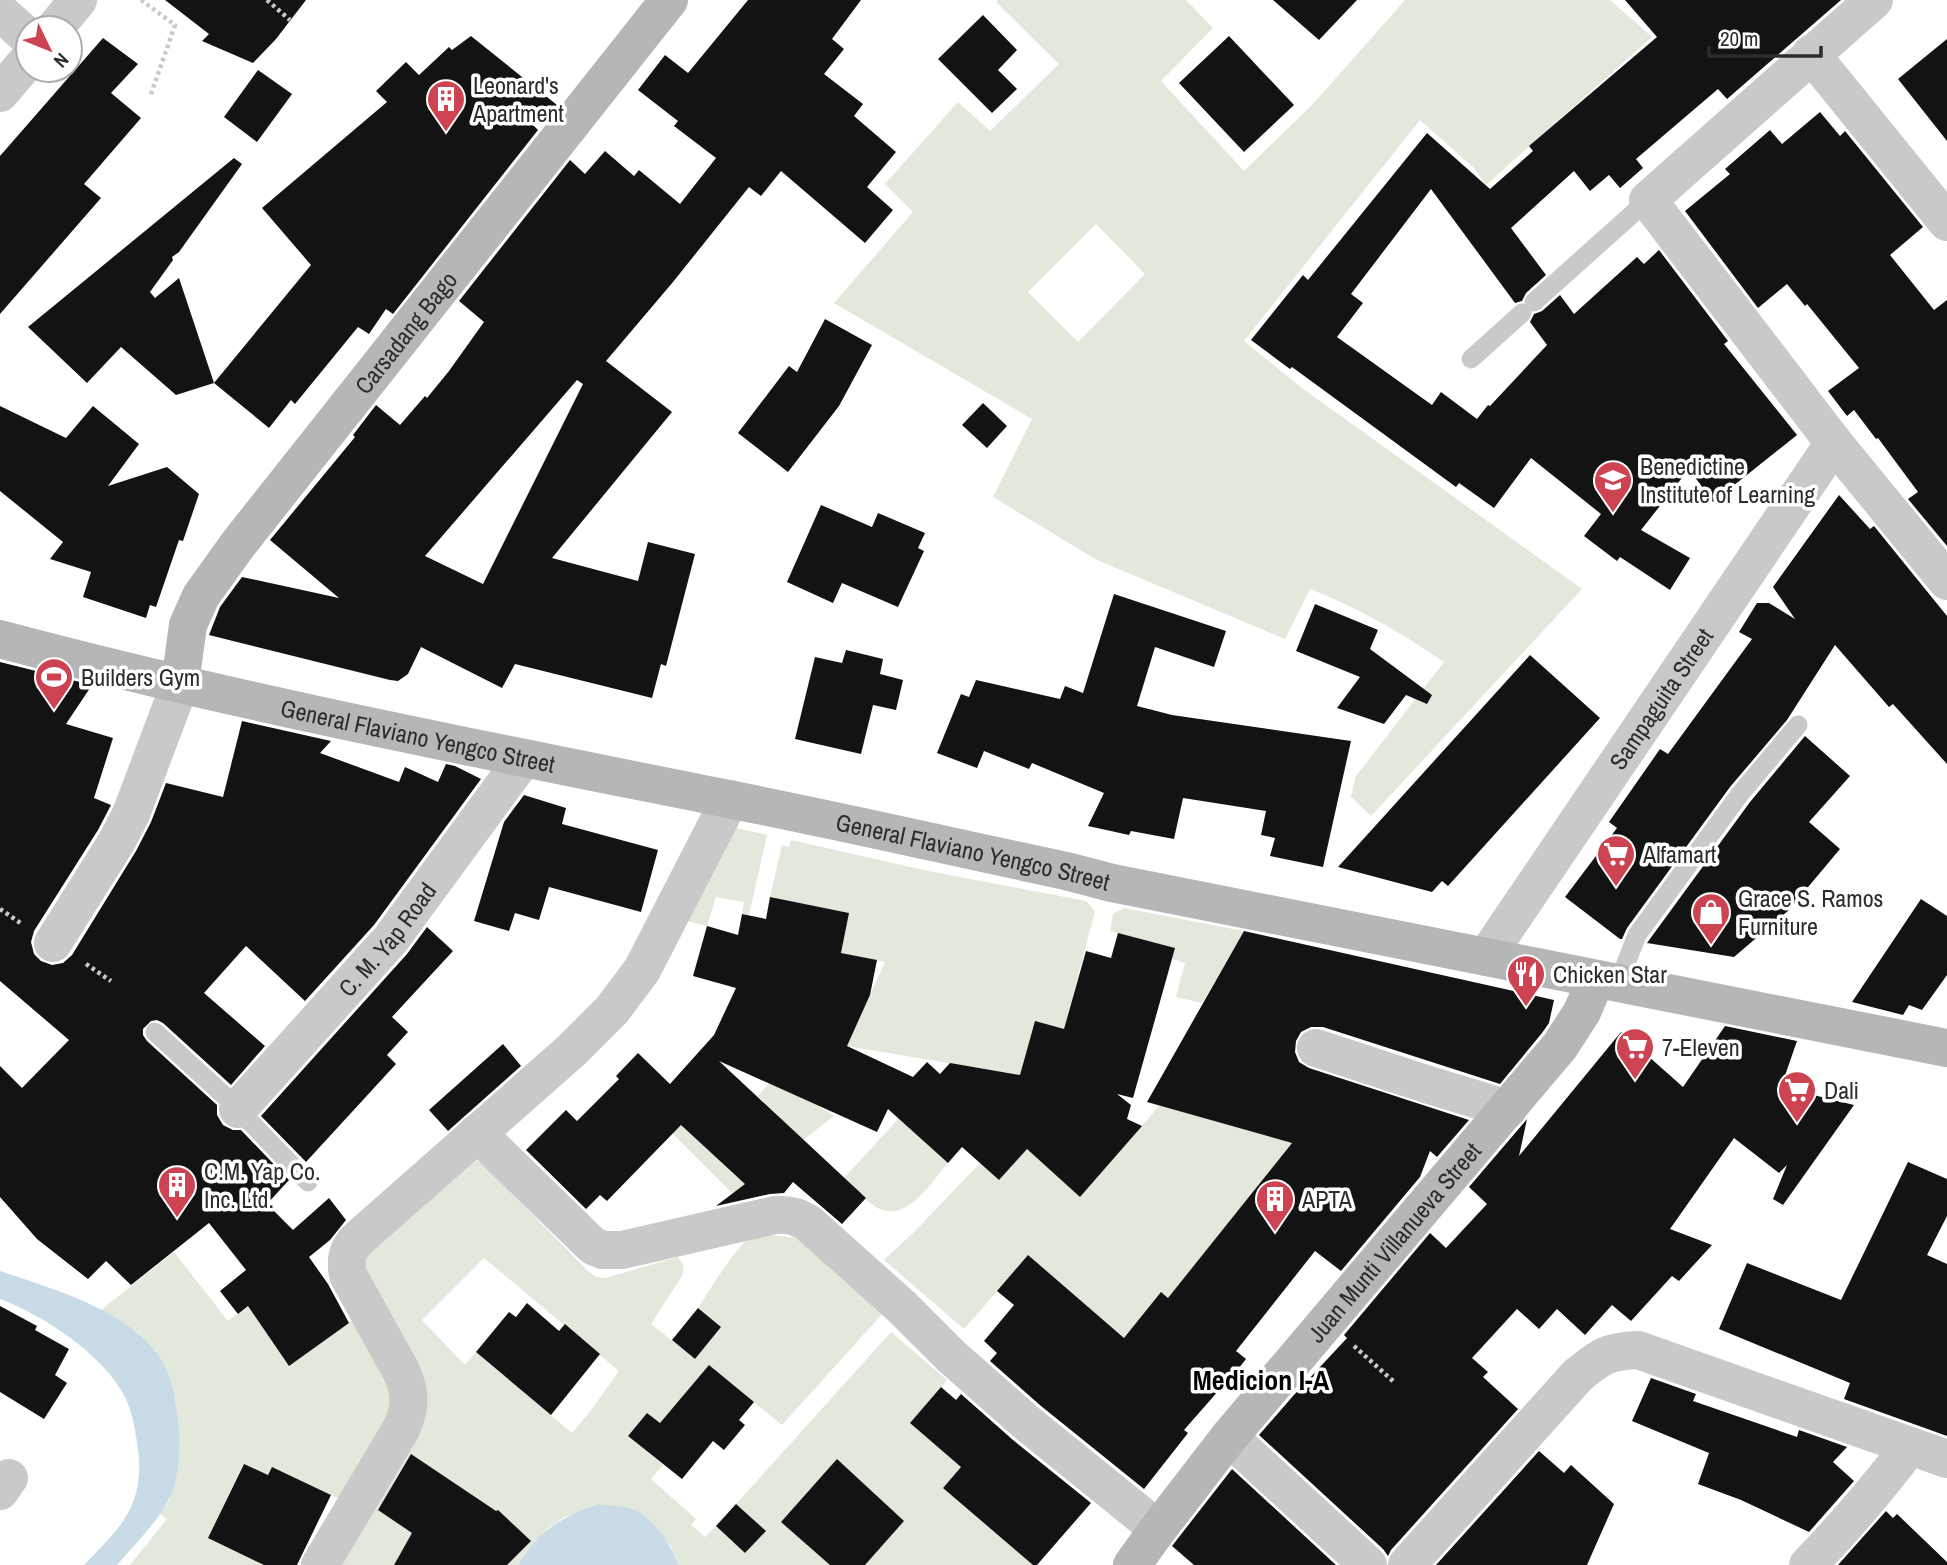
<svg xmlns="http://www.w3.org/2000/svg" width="1947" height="1565" viewBox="0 0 1947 1565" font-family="'Archivo Narrow',sans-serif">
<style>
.green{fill:#e2e8db;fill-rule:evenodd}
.water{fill:#c9dbe6}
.building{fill:#131313;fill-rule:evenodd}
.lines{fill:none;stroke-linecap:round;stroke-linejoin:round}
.path{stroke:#c9c9c9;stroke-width:4.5;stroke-dasharray:3.5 3.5;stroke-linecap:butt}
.lane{stroke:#c9c9c9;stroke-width:19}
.street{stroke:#c9c9c9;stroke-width:38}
.secondary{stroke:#b6b6b6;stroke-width:38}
.labels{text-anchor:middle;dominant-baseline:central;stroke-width:7;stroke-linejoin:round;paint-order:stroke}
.poi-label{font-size:24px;fill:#2c2c2c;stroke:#fff;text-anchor:start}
.street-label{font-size:24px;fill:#2c2c2c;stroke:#fff}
.quarter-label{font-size:28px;font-weight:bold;fill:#000;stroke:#fff}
</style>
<rect width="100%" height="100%" fill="#fff"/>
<g class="green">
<path d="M998 0H1186L1213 28 1161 81 1244 171 1313 104 1405 0H1610L1652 37 1486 185 1474 168 1420 120 1244 341 1302 388 1582 589 1371 816 1351 797 1356 776 1444 662C1400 632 1359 608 1310 589L1285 639 1097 560 993 497 1032 419 834 303 913 212 885 184 958 102 990 131 1059 64 996 2ZM1096 224 1145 274 1078 342 1028 292Z"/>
<polygon points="732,827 767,835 749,915 742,914 744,902 716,897 707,926 682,920"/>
<polygon points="791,840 928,871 1086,901 1095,911 1064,1029 1020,1075 847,1046 885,962 841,953 849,913 770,897 782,845 789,847"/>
<polygon points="1124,908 1244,931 1202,1003 1176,997 1185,963 1172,959 1175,948 1110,931 1113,914"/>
<polygon points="774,1078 834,1116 733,1194 673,1134 681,1125 730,1169 779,1116 758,1096"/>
<polygon points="1160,1105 1292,1142 1169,1298 1162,1293 1124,1338 1028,1256 964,1329 884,1260 916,1230 980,1163 999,1180 1027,1149 1080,1196"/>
<path d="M899 1118 948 1163C931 1182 906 1225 876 1207 864 1200 854 1187 844 1178Z"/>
<path d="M476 1160 483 1164 589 1272 596 1277 605 1278 678 1257 684 1266 682 1276 651 1324 695 1359 721 1327 698 1308C708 1293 736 1246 750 1238 759 1233 788 1236 798 1239L884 1312 782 1425 709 1365 660 1423 647 1413 628 1435 663 1465 651 1479 696 1519 691 1525 705 1537 716 1526 745 1553 765 1531 736 1504 891 1332 947 1380 911 1422 961 1467 943 1488 1033 1565H679L671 1547 652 1524 636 1511 598 1504 563 1518 548 1528 525 1553 518 1565H333L406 1451 363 1268 362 1257 467 1162ZM484 1258 619 1371 589 1413 572 1433 476 1352 465 1365 422 1320Z"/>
<polygon points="174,1252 228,1321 249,1306 289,1365 353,1320 390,1390 390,1413 342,1500 272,1467 268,1475 243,1464 208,1538 264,1565 130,1565 167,1519 160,1514 169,1501 176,1479 179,1435 175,1399 135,1331 101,1310"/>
</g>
<g class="water">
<path d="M0 1271C56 1290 149 1315 170 1378 175 1394 177 1413 179 1430 180 1453 179 1483 167 1503 154 1526 134 1545 117 1565H84C100 1548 118 1532 129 1511 140 1490 141 1467 137 1443 135 1428 132 1411 125 1397 104 1355 43 1315 0 1299Z"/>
<path d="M598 1504C610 1506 626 1506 637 1511 657 1522 670 1545 679 1565H518C538 1531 561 1517 598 1504Z"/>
</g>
<g class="building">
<polygon points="165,0 306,0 276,39 253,63 202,41 209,34"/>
<path d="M748 0H861L832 39 844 49 824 74 863 104 854 116 896 152 867 187 893 210 865 243 781 171 761 196 749 187 673 282 606 361 672 412 552 558 638 581 648 542 695 554 666 666 661 664 652 698 515 664 502 688 421 647 408 674 398 681 390 680 209 635 220 607 242 577 339 598 270 540 355 437 353 435 376 405 400 425 425 396 427 398 449 371 484 322 459 301 570 160 585 174 605 151 634 176 639 170 680 204 716 158 674 126 678 121 638 90 665 55 688 73ZM577 380 583 384 483 584 425 556Z"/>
<polygon points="1273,0 1357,0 1319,40"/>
<polygon points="1625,0 1841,0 1727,99 1718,89 1636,159 1643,168 1620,188 1609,175 1590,191 1574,171 1511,228 1546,275 1526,293 1522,301 1515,303 1431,189 1351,294 1363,303 1337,337 1432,405 1441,392 1477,419 1488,405 1490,406 1547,345 1530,322 1534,314 1542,311 1560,295 1574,314 1637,257 1644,264 1659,250 1728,341 1724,344 1797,435 1713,502 1689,469 1641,530 1690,558 1670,590 1620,557 1617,561 1584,536 1601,514 1531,458 1494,508 1459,483 1456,487 1292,367 1290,369 1251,340 1303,275 1308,280 1427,133 1490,189 1533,151 1529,146 1657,37"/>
<polygon points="983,15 1017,50 998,70 1017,89 992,113 938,59"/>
<polygon points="471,36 557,105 532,124 538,130 393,314 386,309 369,334 358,327 295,404 291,400 269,428 214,383 311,265 262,208 387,102 376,91 406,62 419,75 449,47 452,50"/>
<polygon points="1229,36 1294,105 1244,152 1179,83"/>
<polygon points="103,38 138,64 111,93 141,118 84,184 101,198 0,314 0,156"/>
<polygon points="1947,39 1947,141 1898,79"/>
<polygon points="258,70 292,94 257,142 224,117"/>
<polygon points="1820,112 1840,136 1845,131 1923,227 1890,255 1934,310 1947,300 1947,546 1908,499 1918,492 1878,438 1876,439 1854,410 1847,416 1828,391 1859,368 1807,304 1805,306 1787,284 1758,308 1685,211 1730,174 1725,169 1770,130 1782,144"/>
<polygon points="234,158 242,164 179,252 172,257 173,260 150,292 155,298 179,278 214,383 176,395 121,347 87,383 28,327"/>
<polygon points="825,319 872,345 839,406 788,472 738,433 789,366 797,372"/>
<polygon points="983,403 1007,426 987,448 962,425"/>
<polygon points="0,406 66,438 93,406 139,444 108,486 167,467 199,494 183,541 179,540 156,607 150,605 146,618 83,597 91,572 50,559 63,542 0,491"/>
<polygon points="1839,495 1870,529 1874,526 1947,616 1947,764 1893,704 1889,707 1835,645 1787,720 1730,787 1627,928 1622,939 1620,939 1565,897 1617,828 1609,822 1660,749 1668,754 1752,639 1739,632 1757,603 1769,603 1795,619 1773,587"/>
<polygon points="821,505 872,527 878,513 925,533 918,548 924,551 898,607 842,583 833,603 787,582"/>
<polygon points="1114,594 1226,631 1214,667 1155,647 1137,706 1172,715 1351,741 1323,867 1270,856 1275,838 1261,835 1266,811 1183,798 1174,839 1131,831 1129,835 1088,826 1104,793 1032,763 1029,769 984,751 977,768 937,753 961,694 969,697 976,680 1060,699 1065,686 1083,693"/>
<polygon points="1315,604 1378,630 1370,649 1432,695 1427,704 1406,695 1384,724 1337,708 1360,677 1296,651"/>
<polygon points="846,650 883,659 880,674 903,680 896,710 873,705 861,754 795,739 815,657 842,663"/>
<polygon points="1530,655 1600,718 1448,886 1442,881 1432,892 1338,867"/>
<polygon points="0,662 92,685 66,724 113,738 94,798 111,805 98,830 34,931 31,942 34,954 41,961 52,965 63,963 72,955 136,851 151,822 166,783 223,797 242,721 331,741 320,753 399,782 405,767 438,782 446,764 455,766 481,779 374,925 305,1001 246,946 204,993 265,1046 231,1085 163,1023 157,1020 151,1021 143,1029 143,1035 147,1041 217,1105 217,1115 223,1125 233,1130 241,1130 289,1180 267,1204 293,1230 329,1198 346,1220 330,1240 309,1257 328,1284 349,1323 289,1366 248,1306 238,1314 220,1291 246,1270 209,1223 131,1285 106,1261 88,1279 37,1239 0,1197 0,1066 22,1088 69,1040 0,981"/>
<polygon points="1805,736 1850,776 1809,822 1840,849 1788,911 1734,957 1647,943 1750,802"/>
<polygon points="524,795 566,808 562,824 658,850 641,912 549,887 539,920 515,913 509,931 474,921 504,822"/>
<polygon points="770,897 849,913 841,953 877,960 870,995 847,1046 913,1077 927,1062 940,1074 950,1063 1020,1075 1035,1021 1064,1029 1086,951 1111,958 1118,933 1175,948 1133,1098 1117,1094 1131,1105 1127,1119 1142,1126 1080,1197 1027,1149 999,1180 962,1147 948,1163 888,1109 877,1132 719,1061 866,1198 842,1224 793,1182 784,1193 770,1194 716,1206 745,1184 681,1125 607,1201 600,1195 586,1209 526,1150 566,1110 577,1121 619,1079 616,1076 638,1053 670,1084 714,1035 736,988 693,976 707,926 738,935 742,914 766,919"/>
<polygon points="1921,899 1947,916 1947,975 1922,1010 1909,1005 1903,1015 1852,1002"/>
<polygon points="427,927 453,951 392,1017 408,1032 387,1055 396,1064 306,1162 261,1116 407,954"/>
<polygon points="1244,931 1554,1000 1549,1023 1542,1033 1500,1084 1323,1027 1311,1027 1301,1032 1296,1041 1295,1052 1299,1062 1309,1068 1469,1120 1437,1157 1430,1151 1420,1177 1341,1271 1315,1251 1236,1351 1246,1359 1228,1382 1227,1381 1184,1430 1188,1433 1144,1489 1041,1406 990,1361 997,1353 984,1341 1014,1305 997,1291 1028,1255 1124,1338 1161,1292 1168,1298 1292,1143 1147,1102"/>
<polygon points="1725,1026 1797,1041 1781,1087 1854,1105 1783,1205 1773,1199 1787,1165 1779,1173 1734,1138 1670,1229 1712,1245 1679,1281 1672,1276 1631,1321 1612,1305 1585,1335 1557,1309 1539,1329 1517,1309 1472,1358 1488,1372 1483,1377 1518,1409 1391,1550 1388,1556 1383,1549 1259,1435 1293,1396 1347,1338 1344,1335 1430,1233 1446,1248 1487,1204 1469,1187 1527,1119 1519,1156 1621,1032 1683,1087"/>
<polygon points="503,1044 521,1066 448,1131 429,1110"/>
<polygon points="1908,1162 1947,1179 1947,1216 1927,1255 1947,1264 1947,1436 1844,1399 1850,1383 1719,1329 1747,1263 1841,1300"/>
<polygon points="527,1303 559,1331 565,1324 600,1354 551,1415 476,1352 509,1312 516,1317"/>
<polygon points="0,1306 37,1326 35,1330 69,1349 55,1375 67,1383 44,1419 0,1392"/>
<polygon points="698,1308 721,1327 695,1359 672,1340"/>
<polygon points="709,1365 754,1402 739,1420 745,1425 724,1450 713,1441 682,1479 628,1436 647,1413 660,1423"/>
<polygon points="1651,1378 1696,1394 1693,1401 1797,1437 1799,1430 1847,1447 1833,1462 1854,1481 1809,1532 1741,1500 1698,1484 1709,1453 1632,1421"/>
<polygon points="941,1387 956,1400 961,1394 1013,1440 1091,1503 1037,1565 1033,1565 943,1488 961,1467 910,1423"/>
<polygon points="1539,1451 1564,1473 1571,1465 1614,1504 1587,1565 1436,1565"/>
<polygon points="411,1454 496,1511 498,1510 531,1541 507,1565 394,1565 412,1533 378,1510"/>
<polygon points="837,1459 904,1521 865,1565 830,1565 781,1522"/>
<polygon points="244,1464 268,1475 272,1467 331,1495 297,1565 264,1565 208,1538"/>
<polygon points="1232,1469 1336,1565 1194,1565 1172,1546"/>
<polygon points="736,1504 766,1531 745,1553 716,1526"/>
<polygon points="1886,1511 1893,1518 1897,1514 1947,1562 1947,1565 1838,1565"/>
</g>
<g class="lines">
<g class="path">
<polyline points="141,0 175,25 150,97"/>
<polyline points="267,0 290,20"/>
<polyline points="0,909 22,924"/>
<polyline points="86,964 111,981"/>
<polyline points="1354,1346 1393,1381"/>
</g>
<g class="lane">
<polyline points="1534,302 1648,200"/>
<polyline points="1471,359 1522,313"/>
<polyline points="1618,984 1637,935 1740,794 1798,725"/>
<polyline points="155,1032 227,1098 308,1182"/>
</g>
<g class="street">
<polyline points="1874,0 1648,200 1834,443 1947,581"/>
<polyline points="0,12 28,37"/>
<polyline points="55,28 78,0"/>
<polyline points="1811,54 1947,222"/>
<polyline points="0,93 28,60"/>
<polyline points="53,943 117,841 131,814 180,684"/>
<path id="s1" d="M1486 957 1834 443"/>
<polyline points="1316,1048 1429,1085 1508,1109"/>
<path id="s2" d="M238 1109 391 939 523 759"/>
<path d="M477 1133 593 1246 603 1250H622L775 1215C788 1214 797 1216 808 1223L902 1307 952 1357 1027 1423 1158 1529"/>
<polyline points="1229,1437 1368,1565"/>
<polyline points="0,1491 9,1478"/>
<path d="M320 1565 401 1429C411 1408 411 1392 401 1371L348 1275C345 1259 347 1249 359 1238L572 1050 612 1010 642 970 730 799"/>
<path d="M1407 1565 1577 1376C1600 1357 1607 1351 1638 1350L1947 1459"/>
<path d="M1808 1565C1845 1527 1878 1488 1910 1446"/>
</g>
<g class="secondary">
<path id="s3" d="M0 639C240 703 484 750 728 799 841 821 953 847 1066 871L1112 883 1947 1048"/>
<path id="s4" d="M180 684 188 625 201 596 239 543 669 0"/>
<path id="s5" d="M1132 1565 1158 1529 1229 1437 1560 1046 1582 1012 1596 979"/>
</g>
</g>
<defs>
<symbol id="building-pin" viewBox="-11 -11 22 30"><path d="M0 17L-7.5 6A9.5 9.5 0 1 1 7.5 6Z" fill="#ce4351" stroke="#fff"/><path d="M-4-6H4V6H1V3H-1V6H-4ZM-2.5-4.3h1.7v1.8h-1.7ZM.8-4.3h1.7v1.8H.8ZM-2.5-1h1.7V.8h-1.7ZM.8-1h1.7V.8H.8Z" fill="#fff"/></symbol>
<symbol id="school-pin" viewBox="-11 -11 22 30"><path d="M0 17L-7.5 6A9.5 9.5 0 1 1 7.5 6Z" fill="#ce4351" stroke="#fff"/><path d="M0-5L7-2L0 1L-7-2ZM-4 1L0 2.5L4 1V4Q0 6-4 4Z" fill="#fff"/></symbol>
<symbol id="stadium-pin" viewBox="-11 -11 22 30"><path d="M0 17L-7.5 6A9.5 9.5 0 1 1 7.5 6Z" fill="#ce4351" stroke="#fff"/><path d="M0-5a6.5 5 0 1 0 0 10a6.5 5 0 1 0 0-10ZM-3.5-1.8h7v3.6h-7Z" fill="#fff"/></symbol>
<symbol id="supermarket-pin" viewBox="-11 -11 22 30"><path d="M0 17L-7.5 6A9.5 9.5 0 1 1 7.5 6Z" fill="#ce4351" stroke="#fff"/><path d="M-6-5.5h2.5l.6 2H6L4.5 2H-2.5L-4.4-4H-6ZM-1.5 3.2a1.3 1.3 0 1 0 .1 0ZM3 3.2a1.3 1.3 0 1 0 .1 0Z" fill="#fff"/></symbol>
<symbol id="shop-pin" viewBox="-11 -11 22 30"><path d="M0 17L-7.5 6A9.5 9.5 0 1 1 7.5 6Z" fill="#ce4351" stroke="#fff"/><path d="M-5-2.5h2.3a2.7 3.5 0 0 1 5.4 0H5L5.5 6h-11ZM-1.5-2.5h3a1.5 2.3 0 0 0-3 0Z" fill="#fff"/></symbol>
<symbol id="restaurant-pin" viewBox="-11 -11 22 30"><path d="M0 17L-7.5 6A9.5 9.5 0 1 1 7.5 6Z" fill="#ce4351" stroke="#fff"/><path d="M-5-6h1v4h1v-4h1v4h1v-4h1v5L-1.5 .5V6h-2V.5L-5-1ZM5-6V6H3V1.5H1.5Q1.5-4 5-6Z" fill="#fff"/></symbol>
</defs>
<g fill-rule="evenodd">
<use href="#building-pin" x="424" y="77" width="44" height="60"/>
<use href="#school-pin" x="1591" y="458" width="44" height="60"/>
<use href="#stadium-pin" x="32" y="655" width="44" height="60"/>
<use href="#supermarket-pin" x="1594" y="832" width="44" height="60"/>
<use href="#shop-pin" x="1689" y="890" width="44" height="60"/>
<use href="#restaurant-pin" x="1504" y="952" width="44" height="60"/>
<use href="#supermarket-pin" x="1613" y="1025" width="44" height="60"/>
<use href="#supermarket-pin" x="1775" y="1068" width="44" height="60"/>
<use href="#building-pin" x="155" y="1163" width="44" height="60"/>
<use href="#building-pin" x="1253" y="1177" width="44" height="60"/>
</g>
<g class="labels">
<g class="poi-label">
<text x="473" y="85">Leonard's<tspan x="473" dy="28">Apartment</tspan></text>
<text x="1640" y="466">Benedictine<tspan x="1640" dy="28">Institute of Learning</tspan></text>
<text x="81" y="677">Builders Gym</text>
<text x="1643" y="854">Alfamart</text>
<text x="1738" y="898">Grace S. Ramos<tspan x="1738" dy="28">Furniture</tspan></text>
<text x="1553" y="974">Chicken Star</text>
<text x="1662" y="1047">7-Eleven</text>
<text x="1824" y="1090">Dali</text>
<text x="204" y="1171">C.M. Yap Co.<tspan x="204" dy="28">Inc. Ltd.</tspan></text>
<text x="1302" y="1199">APTA</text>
</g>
<g class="street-label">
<text stroke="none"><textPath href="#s4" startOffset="425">Carsadang Bago</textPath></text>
<text stroke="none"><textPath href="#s1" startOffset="312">Sampaguita Street</textPath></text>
<text stroke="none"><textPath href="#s3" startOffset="429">General Flaviano Yengco Street</textPath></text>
<text stroke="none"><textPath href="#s3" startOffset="996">General Flaviano Yengco Street</textPath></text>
<text stroke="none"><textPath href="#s2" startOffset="226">C. M. Yap Road</textPath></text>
<text stroke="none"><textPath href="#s5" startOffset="416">Juan Munti Villanueva Street</textPath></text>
</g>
<g class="quarter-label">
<text x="1261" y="1380">Medicion I-A</text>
</g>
</g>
<g transform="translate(49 49) rotate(133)"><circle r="33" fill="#ffffff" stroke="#ababab" stroke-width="2"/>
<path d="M0-5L12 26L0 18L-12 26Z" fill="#ce4351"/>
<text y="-10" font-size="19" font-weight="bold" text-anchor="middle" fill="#2c2c2c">N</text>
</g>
<path d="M1709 46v10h112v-10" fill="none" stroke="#2c2c2c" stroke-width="3.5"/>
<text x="1720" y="46" font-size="21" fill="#2c2c2c" stroke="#ffffff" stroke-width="5" paint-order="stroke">20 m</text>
</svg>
